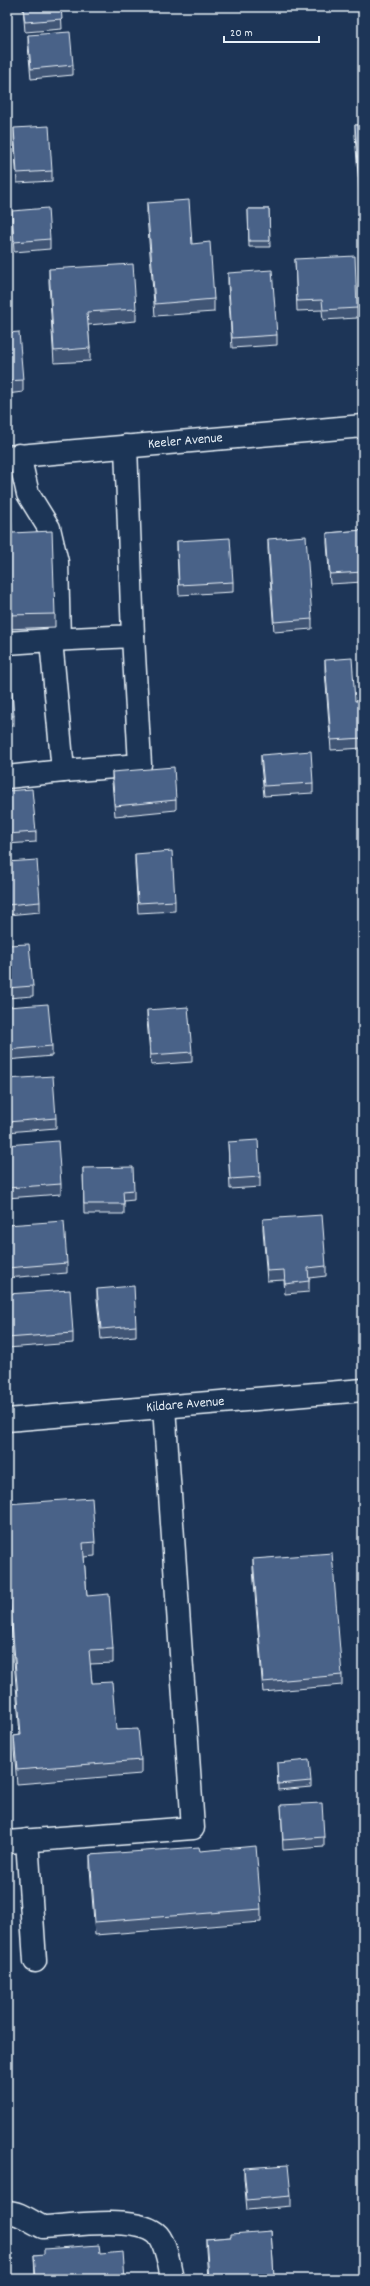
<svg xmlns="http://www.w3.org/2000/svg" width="370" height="2286" viewBox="0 0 370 2286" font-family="Dekko,sans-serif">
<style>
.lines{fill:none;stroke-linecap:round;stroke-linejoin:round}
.minor-casing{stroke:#e8f1f8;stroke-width:25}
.minor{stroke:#1d3557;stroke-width:22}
.wall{fill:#405475;stroke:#e8f1f8}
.building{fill:#4a6288;stroke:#e8f1f8}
.labels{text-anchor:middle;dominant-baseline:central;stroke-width:3;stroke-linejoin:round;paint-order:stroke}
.street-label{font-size:14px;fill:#e8f1f8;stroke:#1d3557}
</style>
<rect width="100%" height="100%" fill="#1d3557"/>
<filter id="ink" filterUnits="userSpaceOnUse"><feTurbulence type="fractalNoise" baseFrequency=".025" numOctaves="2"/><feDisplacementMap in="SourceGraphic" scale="8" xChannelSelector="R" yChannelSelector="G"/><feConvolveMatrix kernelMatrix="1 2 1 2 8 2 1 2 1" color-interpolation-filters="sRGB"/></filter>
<g filter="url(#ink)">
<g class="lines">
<defs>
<g id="minor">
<polyline points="19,455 28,494 49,528 57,562 59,639"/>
<path id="s1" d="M7 457 363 426"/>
<polyline points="51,640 133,636 126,446"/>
<polyline points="7,643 51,640 63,771 7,777"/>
<polyline points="63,771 140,765 133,636"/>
<path id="s2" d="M7 1420 363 1390"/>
<polyline points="27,1840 35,1961"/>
<polyline points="7,1842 193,1828 164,1407"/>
<path d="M7 2212C20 2212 31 2222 43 2227 69 2226 139 2215 158 2235 166 2244 170 2268 172 2279"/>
</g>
</defs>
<use href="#minor" class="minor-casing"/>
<use href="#minor" class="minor"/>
</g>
<g class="wall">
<polygon points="23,7 61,7 62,29 25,32"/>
<polygon points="28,35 73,65 73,75 31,79 28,45"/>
<polygon points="355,125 363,125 363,198 360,198 355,135"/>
<polygon points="14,128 52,171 52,181 17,183 14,138"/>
<polygon points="147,203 192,244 214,299 214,312 155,316 147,216"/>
<polygon points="248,209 269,209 270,247 249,247"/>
<polygon points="12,211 50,239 50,249 14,252 12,221"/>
<polygon points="295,259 357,308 357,318 323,320 322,310 297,311"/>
<polygon points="49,269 136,309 136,321 88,325 90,348 90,361 54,363 49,282"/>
<polygon points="228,273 277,335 277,345 232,348 228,283"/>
<polygon points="7,333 23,380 23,392 7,394"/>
<polygon points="7,507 12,533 55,614 55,627 7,629"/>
<polygon points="363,530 363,582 330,584 327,543 327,533"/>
<polygon points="268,539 312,619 312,629 274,632 268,549"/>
<polygon points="177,541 233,582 233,592 179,595 177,551"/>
<polygon points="325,660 355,701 363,701 363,748 331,750 325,670"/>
<polygon points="7,692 14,716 14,726 7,726"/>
<polygon points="261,755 313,783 313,793 264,796 261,765"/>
<polygon points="112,772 176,800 176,810 115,816 112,782"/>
<polygon points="7,791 36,832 36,842 7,844"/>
<polygon points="135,854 175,901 175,911 138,913 135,864"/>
<polygon points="7,862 40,902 40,912 7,915"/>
<polygon points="7,945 33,986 33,996 7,998"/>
<polygon points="7,1007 52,1046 52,1056 7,1060"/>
<polygon points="147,1010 192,1052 192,1062 151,1065 147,1020"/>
<polygon points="7,1079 56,1118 56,1128 7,1132"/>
<polygon points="228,1142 260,1177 260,1187 230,1189"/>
<polygon points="7,1145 61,1184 61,1194 7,1198"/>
<polygon points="83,1168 134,1190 134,1200 124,1201 124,1214 84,1214"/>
<polygon points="263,1219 326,1266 326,1276 309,1278 309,1292 285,1294 284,1280 267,1281 263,1229"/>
<polygon points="7,1225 67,1263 67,1273 7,1278"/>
<polygon points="97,1289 136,1326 136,1336 101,1339 97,1299"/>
<polygon points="7,1294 73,1333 73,1343 7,1348"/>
<polygon points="7,1504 95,1542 95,1556 84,1557 87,1596 113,1649 113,1663 90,1664 92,1683 116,1730 141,1760 141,1774 17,1784 14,1750 14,1736 20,1735 7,1574"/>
<polygon points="253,1559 342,1675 342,1685 263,1692 253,1569"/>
<polygon points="277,1763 311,1781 311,1787 278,1790"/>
<polygon points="281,1805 324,1837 324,1847 283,1850"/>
<polygon points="200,1851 261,1909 261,1922 95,1935 90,1868 90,1855"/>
<polygon points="244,2168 291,2196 291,2206 247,2210 244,2178"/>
<polygon points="271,2231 274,2279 208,2279 206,2249 206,2239 231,2237"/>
<polygon points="100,2254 125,2279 35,2279 34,2255"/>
</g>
<g class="building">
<polygon points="23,7 61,7 62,19 25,22"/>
<polygon points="70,32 73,65 31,69 28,35"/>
<polygon points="355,125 363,125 363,188 360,188"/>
<polygon points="49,126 52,171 17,173 14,128"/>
<polygon points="189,200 192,244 210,242 214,299 155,304 147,203"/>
<polygon points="48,208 50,239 14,242 12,211"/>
<polygon points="248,209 269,209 270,241 249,241"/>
<polygon points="355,256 357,308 323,310 322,300 297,301 295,259"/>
<polygon points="133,264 136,309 87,312 90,348 54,351 49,269"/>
<polygon points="272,270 277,335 232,338 228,273"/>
<polygon points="19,332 23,380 7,381 7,333"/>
<polygon points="11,506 12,533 52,531 55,614 7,615 7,507"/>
<polygon points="363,530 363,572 330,574 327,533"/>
<polygon points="306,536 312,619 274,622 268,539"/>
<polygon points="230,538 233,582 179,585 177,541"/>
<polygon points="352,658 355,701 363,701 363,738 331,740 325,660"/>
<polygon points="12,691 14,716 7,716 7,692"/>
<polygon points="311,751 313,783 264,786 261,755"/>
<polygon points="174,767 176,800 115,806 112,772"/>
<polygon points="32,789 36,832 7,834 7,791"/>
<polygon points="172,851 175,901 138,903 135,854"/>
<polygon points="37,860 40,902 7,905 7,862"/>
<polygon points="29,944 33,986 7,988 7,945"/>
<polygon points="48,1004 52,1046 7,1050 7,1007"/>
<polygon points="188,1007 192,1052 151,1055 147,1010"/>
<polygon points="53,1076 56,1118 7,1122 7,1079"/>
<polygon points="258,1140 260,1177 230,1179 228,1142"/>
<polygon points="58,1141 61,1184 7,1188 7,1145"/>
<polygon points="133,1167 134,1190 123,1191 124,1204 84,1204 83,1168"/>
<polygon points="322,1215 326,1266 308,1268 309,1281 285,1284 284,1270 267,1271 263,1219"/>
<polygon points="64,1221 67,1263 7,1268 7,1225"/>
<polygon points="134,1286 136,1326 101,1329 97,1289"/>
<polygon points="70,1290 73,1333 7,1338 7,1294"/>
<polygon points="92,1498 95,1542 83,1543 87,1596 109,1594 113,1649 89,1650 92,1683 112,1682 116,1730 138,1729 141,1760 17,1770 14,1736 21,1735 7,1560 7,1504"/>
<polygon points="332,1553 342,1675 263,1682 253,1559"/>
<polygon points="309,1760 311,1781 278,1784 277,1763"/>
<polygon points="322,1803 324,1837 283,1840 281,1805"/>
<polygon points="256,1846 261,1909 95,1922 90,1855 199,1847 200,1851"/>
<polygon points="288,2165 291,2196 247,2200 244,2168"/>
<polygon points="271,2231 274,2277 252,2279 234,2279 234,2278 209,2279 206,2239 231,2237 231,2234"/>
<polygon points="99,2245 100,2254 123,2252 125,2279 36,2279 34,2255 44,2254 44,2249"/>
</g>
</g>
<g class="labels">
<g class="street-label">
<text stroke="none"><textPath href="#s1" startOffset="179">Keeler Avenue</textPath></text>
<text stroke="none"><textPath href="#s2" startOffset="179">Kildare Avenue</textPath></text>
</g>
</g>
<rect width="370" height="2286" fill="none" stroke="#1d3557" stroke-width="24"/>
<rect x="12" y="12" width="346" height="2262" fill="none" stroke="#e8f1f8" stroke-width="1.5" filter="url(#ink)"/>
<path d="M224 36v6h95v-6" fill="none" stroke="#e8f1f8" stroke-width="2"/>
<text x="230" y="36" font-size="12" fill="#e8f1f8" stroke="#1d3557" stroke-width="3" paint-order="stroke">20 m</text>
</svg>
